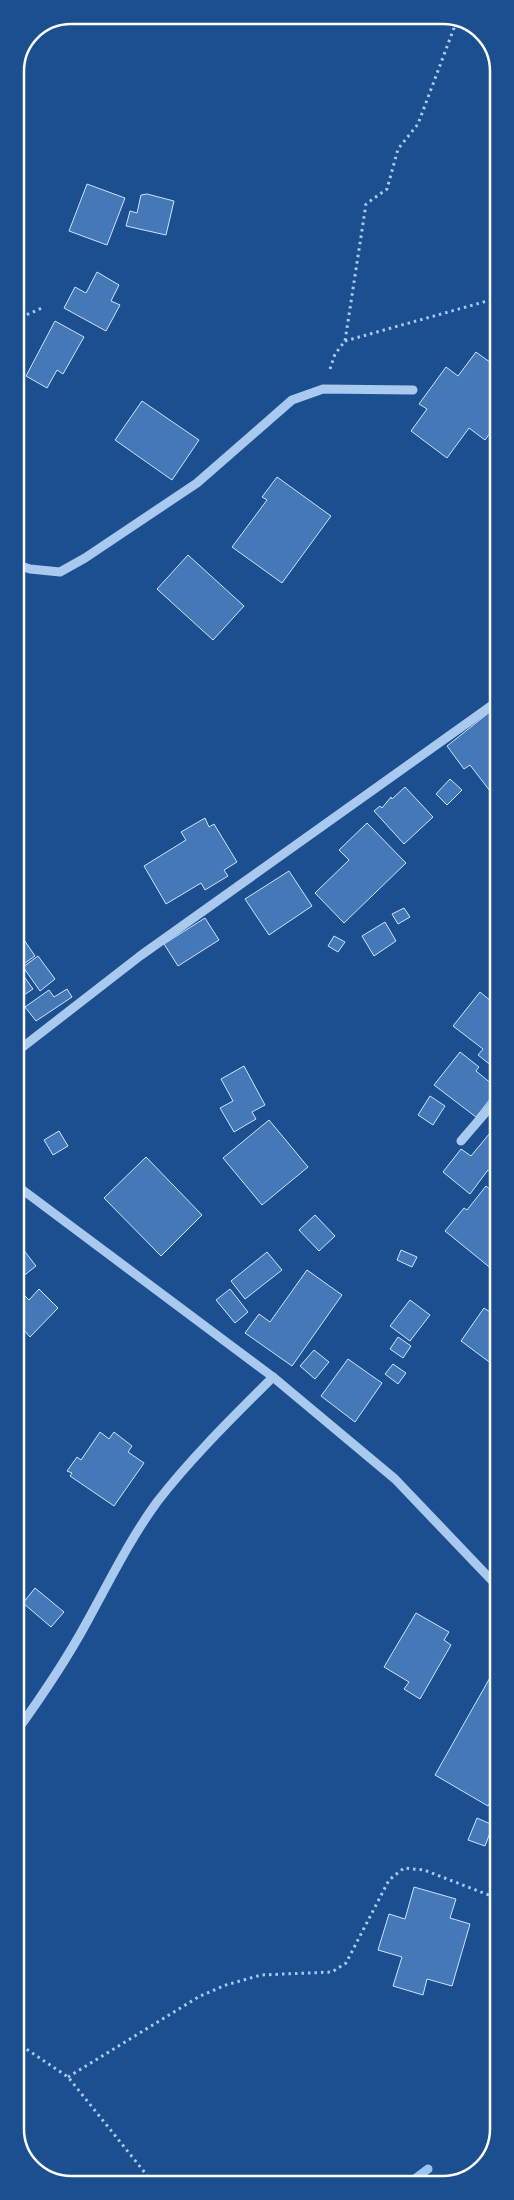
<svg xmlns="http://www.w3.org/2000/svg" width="514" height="2200" viewBox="0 0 514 2200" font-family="'Public Sans',sans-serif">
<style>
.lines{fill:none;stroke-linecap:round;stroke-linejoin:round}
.stream{stroke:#9cc4f0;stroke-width:9}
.building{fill:#4478b7;stroke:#cfe3fa}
.path{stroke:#a9c9ee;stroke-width:3;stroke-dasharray:2.5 4;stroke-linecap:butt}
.minor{stroke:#a9c9ee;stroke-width:9}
.rim{fill:none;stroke:#fff;stroke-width:2.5}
</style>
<rect width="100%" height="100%" fill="#1b4f8f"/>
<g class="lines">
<polyline class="stream" points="408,2184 428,2169"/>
</g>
<g class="building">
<polygon points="87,184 125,198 107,245 69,231"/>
<polygon points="147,194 174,201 166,235 126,226 130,211 137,213 141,195"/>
<polygon points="97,272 119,285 111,301 120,305 106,331 64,308 75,287 86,293"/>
<polygon points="55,321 84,337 63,374 57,370 47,388 26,376"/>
<polygon points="476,352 498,368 498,397 493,404 498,407 498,422 485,440 469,428 447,458 411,431 427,409 419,404 446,367 458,376"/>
<polygon points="142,401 199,440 172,480 115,440"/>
<polygon points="277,477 331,516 282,583 232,547 267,500 262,497"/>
<polygon points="188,555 244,606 213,640 157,589"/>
<polygon points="496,707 498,709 498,785 490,791 470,765 464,769 447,746"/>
<polygon points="450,779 462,790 447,805 436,794"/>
<polygon points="405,787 433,817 404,844 374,811 380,806 382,808 391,797 392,799"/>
<polygon points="205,818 209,827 214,824 237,862 224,870 228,876 205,890 201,883 166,904 144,866 186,840 181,832"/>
<polygon points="367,823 406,863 344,923 315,893 349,860 339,850"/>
<polygon points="289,871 312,906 269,935 245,899"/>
<polygon points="404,908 410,917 398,924 392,914"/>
<polygon points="205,918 219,940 178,966 164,944"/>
<polygon points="385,922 396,941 374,956 362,936"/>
<polygon points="18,931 35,956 18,968 33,989 15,1001 15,933"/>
<polygon points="334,936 345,942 338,952 328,946"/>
<polygon points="38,956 55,979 40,991 23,967"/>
<polygon points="67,989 72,997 36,1021 25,1007 49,990 54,997"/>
<polygon points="480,992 498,1007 498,1071 478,1055 483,1049 453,1026"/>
<polygon points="460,1052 479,1067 476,1071 498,1089 476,1117 434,1085"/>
<polygon points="244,1066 265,1105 252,1112 256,1119 234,1132 220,1108 233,1101 221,1079"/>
<polygon points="430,1096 445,1106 433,1125 418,1115"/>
<polygon points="269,1120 308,1167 262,1205 223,1158"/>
<polygon points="499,1122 499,1179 488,1170 470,1194 443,1172 461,1149 471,1156"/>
<polygon points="59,1131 68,1146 53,1155 44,1140"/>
<polygon points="146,1157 202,1215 161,1256 104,1198"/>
<polygon points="486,1186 494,1193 499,1188 498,1274 445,1231 464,1208 467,1210"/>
<polygon points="315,1215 335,1236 319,1251 299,1230"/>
<polygon points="19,1244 36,1266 17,1281 16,1247"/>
<polygon points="401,1250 417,1257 412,1267 397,1260"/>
<polygon points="267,1252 282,1270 245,1299 231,1281"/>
<polygon points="307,1270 342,1295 292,1366 245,1333 259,1314 270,1322"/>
<polygon points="16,1287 29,1300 39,1289 58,1308 30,1337 23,1329 16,1337"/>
<polygon points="230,1289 248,1312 235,1323 216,1300"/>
<polygon points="410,1300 430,1315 410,1341 390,1326"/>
<polygon points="484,1308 499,1318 499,1355 492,1364 461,1341"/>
<polygon points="398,1337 411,1346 403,1358 390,1349"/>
<polygon points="314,1350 329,1362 315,1379 300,1366"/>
<polygon points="348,1359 382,1383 355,1422 321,1396"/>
<polygon points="393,1364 406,1373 398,1384 385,1374"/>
<polygon points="100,1432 109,1439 114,1432 132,1446 128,1452 144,1463 114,1506 70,1476 72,1473 67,1471 77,1457 81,1460"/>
<polygon points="35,1588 64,1612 51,1627 23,1603"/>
<polygon points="416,1613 449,1632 444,1640 451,1645 420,1699 404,1689 409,1682 384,1667"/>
<polygon points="496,1667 499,1669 499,1786 488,1806 435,1775"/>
<polygon points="477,1818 493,1825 485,1846 468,1840"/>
<polygon points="414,1887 456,1899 450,1918 470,1924 452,1986 427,1979 423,1995 393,1986 402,1957 378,1950 389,1914 405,1919"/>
</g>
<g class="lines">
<g class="path">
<polyline points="15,320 42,308"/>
<polyline points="345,341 498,298"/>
<polyline points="330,369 335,354 345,341 366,204 387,189 398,149 418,124 454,28 454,17"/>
<polyline points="16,2042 68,2077 154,2184"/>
<polyline points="68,2077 200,1996 226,1985 261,1975 332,1972 346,1963 389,1880 404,1868 424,1870 499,1899"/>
</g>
<g class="minor">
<polyline points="15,564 30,569 60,572 85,558 197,483 292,400 323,389 413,390"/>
<polyline points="15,1053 140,956 498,701"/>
<polyline points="461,1141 498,1098"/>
<polyline points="16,1185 273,1377 395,1479 499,1588"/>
<path d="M16 1732C42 1696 67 1659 88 1620 110 1580 130 1539 157 1502 192 1457 233 1417 273 1377"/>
<path d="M499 1995C492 2033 493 2074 499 2112"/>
</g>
</g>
<path d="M0 0H514V2200H0ZM71 24H443A47 47 0 0 1 490 71V2129A47 47 0 0 1 443 2176H71A47 47 0 0 1 24 2129V71A47 47 0 0 1 71 24Z" fill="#1b4f8f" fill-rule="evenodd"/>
<path class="rim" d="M71 24H443A47 47 0 0 1 490 71V2129A47 47 0 0 1 443 2176H71A47 47 0 0 1 24 2129V71A47 47 0 0 1 71 24Z"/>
</svg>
